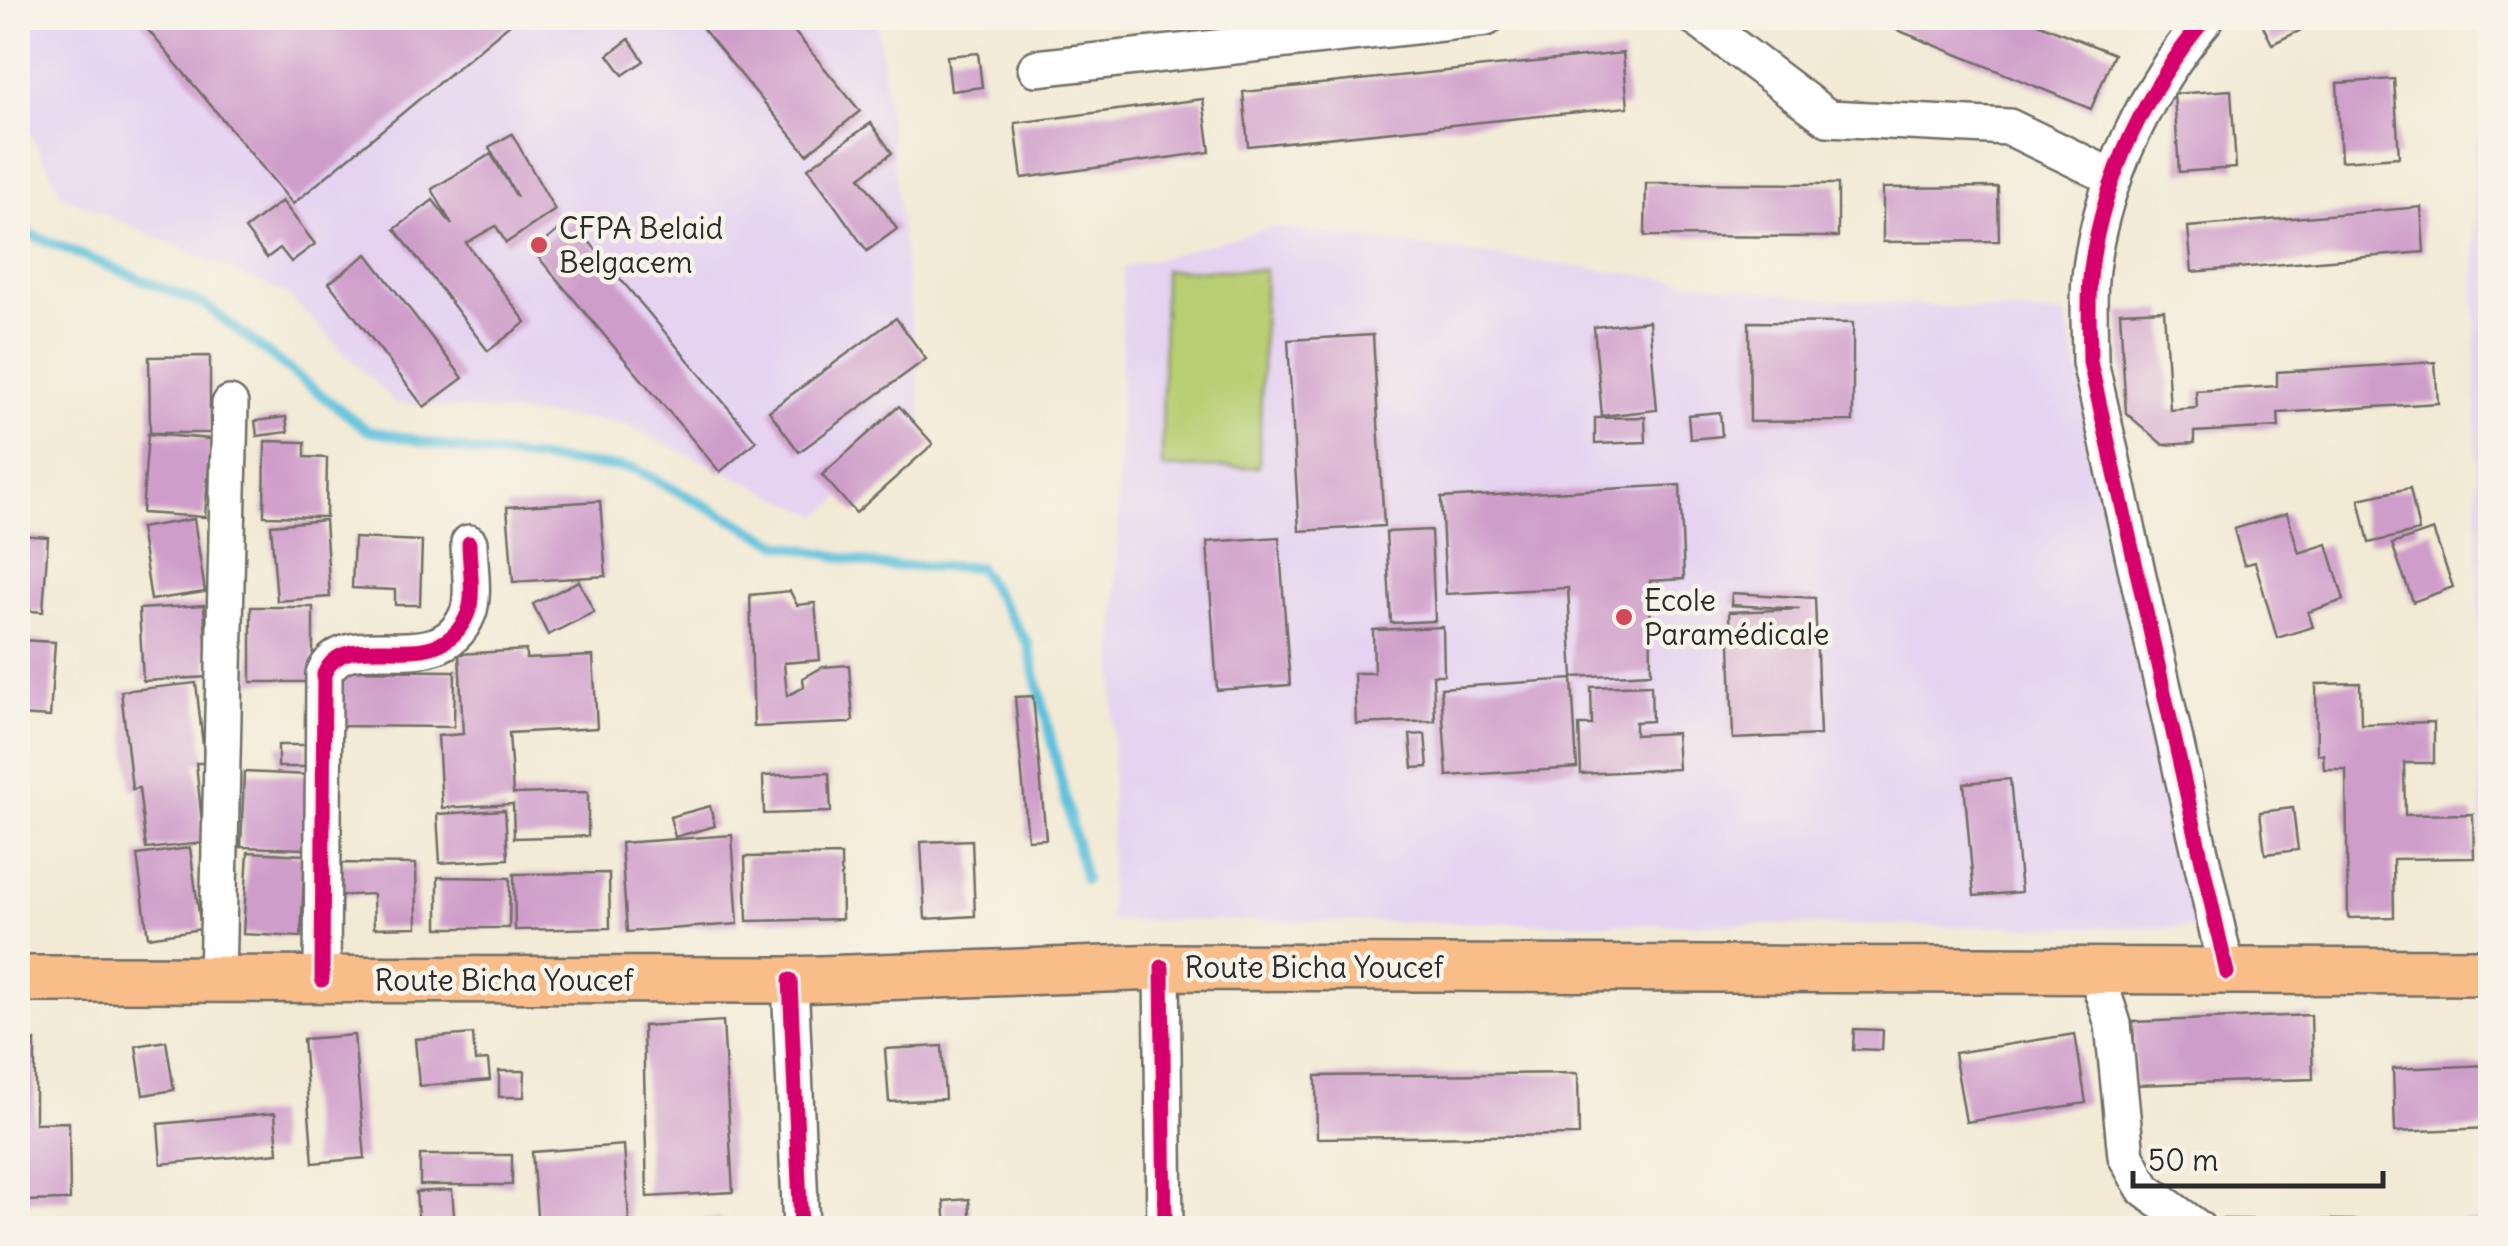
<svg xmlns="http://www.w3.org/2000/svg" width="2508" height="1246" viewBox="0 0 2508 1246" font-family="Delius,sans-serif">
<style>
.built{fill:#e5d3f1}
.green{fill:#b8ce72;stroke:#727c4e;stroke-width:2.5}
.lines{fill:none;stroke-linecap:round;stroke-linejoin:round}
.stream{stroke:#5ec1dc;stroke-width:10}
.building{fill:#cf9dca}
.minor-casing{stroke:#716e66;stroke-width:40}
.major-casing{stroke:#716e66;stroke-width:50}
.minor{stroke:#fff;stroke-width:35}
.major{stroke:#f8bd89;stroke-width:45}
.cycleway-casing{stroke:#f7f3e8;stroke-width:21}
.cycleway{stroke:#d6006c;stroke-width:15}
.poi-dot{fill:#d1495b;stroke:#f7f3e8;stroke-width:4}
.labels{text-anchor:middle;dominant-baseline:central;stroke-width:9;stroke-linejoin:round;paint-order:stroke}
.poi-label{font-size:30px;fill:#2b2b2b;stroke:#f7f3e8;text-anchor:start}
.street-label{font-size:30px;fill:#2b2b2b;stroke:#f7f3e8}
</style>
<rect width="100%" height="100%" fill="#f7f3e8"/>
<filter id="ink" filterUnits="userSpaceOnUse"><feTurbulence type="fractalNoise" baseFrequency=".01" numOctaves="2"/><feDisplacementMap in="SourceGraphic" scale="20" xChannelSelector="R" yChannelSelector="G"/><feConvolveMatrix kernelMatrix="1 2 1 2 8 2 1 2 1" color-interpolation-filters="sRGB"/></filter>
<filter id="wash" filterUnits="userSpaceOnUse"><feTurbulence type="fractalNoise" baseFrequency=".0048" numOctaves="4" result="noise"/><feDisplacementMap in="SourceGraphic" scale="40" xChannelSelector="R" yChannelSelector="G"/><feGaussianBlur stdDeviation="2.25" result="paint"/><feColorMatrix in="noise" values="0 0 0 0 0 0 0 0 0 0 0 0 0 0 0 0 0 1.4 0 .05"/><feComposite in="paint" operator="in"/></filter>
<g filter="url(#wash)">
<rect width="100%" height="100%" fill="#f2ead5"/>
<g class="built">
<polygon points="18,18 877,18 924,429 819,516 619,422 395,403 286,294 63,196 18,109"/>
<polygon points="2490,129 2490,924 2481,924 2474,144"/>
<polygon points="1272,227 1824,299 2066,315 2198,928 1109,920 1123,268"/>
</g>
<polygon class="green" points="1164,270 1265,270 1259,467 1162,468"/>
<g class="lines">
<polyline class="stream" points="18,224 29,234 205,305 367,430 479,453 635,469 779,544 882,566 978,567 1028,644 1085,880"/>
</g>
<g id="blocks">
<g class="building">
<polygon points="138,18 517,18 293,204"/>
<polygon points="694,18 783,18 860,111 807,154"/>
<polygon points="1868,18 2025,18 2114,54 2091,109"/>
<polygon points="2259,18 2326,18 2272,44"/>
<polygon points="629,39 644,61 623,75 608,55"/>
<polygon points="978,53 982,87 951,91 947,56"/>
<polygon points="1623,53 1628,107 1248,146 1243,92"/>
<polygon points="2394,79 2399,157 2341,161 2337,83"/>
<polygon points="2231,90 2236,168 2179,172 2174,94"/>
<polygon points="1203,99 1210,152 1022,178 1015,123"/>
<polygon points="871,123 892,153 860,177 897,229 867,251 808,168"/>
<polygon points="512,134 555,210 506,243 496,226 466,243 526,322 488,351 395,229 433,200 452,225 432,189 491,154 517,197 489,147"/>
<polygon points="1646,183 1838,184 1838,237 1645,236"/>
<polygon points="1998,187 1999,241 1883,242 1883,188"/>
<polygon points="282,201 315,244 291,262 280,248 267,258 245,229"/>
<polygon points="2421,207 2424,252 2192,272 2188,227"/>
<polygon points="571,220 756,441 720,472 533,251"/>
<polygon points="367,254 463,378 424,407 329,283"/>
<polygon points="2164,310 2170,410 2197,408 2196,391 2277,386 2277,372 2435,362 2438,403 2278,413 2279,427 2194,432 2194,443 2163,445 2126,413 2120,312"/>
<polygon points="896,318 926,359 799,452 769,411"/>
<polygon points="1649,321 1657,410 1602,416 1594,327"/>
<polygon points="1749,322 1853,323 1853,421 1750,422"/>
<polygon points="1373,335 1384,526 1299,531 1288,340"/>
<polygon points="210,356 210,433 150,433 149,357"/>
<polygon points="899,406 933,444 856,513 822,475"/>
<polygon points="1720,412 1722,436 1690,439 1688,415"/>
<polygon points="286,417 288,432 257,436 255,421"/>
<polygon points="1645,417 1646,442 1595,444 1595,418"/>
<polygon points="148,434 211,439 205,517 142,513"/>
<polygon points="265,441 305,442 305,457 327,458 326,517 264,516"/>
<polygon points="1680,485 1684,579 1650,581 1651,673 1573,677 1568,588 1446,594 1441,498"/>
<polygon points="2410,488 2419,531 2369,543 2359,499"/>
<polygon points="600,501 606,576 513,582 507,507"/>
<polygon points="2287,513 2299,553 2327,544 2344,600 2308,612 2313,627 2277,638 2255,562 2244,565 2234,529"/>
<polygon points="194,519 205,592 151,600 140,528"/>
<polygon points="325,520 330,597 277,601 271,525"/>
<polygon points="1431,530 1435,621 1391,623 1386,532"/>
<polygon points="2433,530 2453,587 2413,602 2392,544"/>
<polygon points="18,535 48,537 43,612 18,610"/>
<polygon points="1279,537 1290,685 1217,690 1207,542"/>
<polygon points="354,538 422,541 420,605 395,605 395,590 352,588"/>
<polygon points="579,581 594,612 548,635 533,604"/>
<polygon points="790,591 797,605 815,603 820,660 784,663 787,696 804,687 803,678 823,667 849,665 853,720 849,723 754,727 750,595"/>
<polygon points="1732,593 1815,598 1820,735 1733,739 1729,612 1800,609 1731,605"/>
<polygon points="204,605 208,677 143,681 139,609"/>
<rect x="251" y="607" width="62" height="75"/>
<polygon points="1443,627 1444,675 1433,675 1435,721 1356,724 1354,673 1374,673 1373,630"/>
<polygon points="18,640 55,642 50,717 18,715"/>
<polygon points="526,650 526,659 593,656 597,728 509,733 513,794 588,792 588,836 514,838 513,804 442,808 438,736 463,734 459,654"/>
<polygon points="337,670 455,671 454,727 336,726"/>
<polygon points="1572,679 1577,768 1447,776 1441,688"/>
<polygon points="196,683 205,763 196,763 204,843 146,849 139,788 132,789 121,691"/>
<polygon points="2360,683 2361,724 2434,722 2434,763 2404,763 2405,815 2473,814 2474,858 2393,859 2394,917 2348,918 2346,769 2324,769 2323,754 2317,754 2316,684"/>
<polygon points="1651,685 1652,721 1635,722 1635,735 1676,733 1678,769 1581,774 1579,725 1592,725 1591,687"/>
<polygon points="1033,696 1046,839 1028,840 1015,697"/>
<polygon points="1425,734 1428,767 1413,768 1410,735"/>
<rect x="278" y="745" width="29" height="22"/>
<polygon points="244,772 309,775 305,849 241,847"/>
<polygon points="829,773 831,812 764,814 763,776"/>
<polygon points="2010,779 2021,892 1974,896 1964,783"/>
<polygon points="710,806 715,826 675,837 670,817"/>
<polygon points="2293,808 2298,850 2265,854 2260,812"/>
<polygon points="505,810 508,859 440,863 437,814"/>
<polygon points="732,835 738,924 627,932 621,843"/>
<polygon points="972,840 975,916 925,919 921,842"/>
<polygon points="190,848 201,929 148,937 137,855"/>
<polygon points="248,852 305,855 301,937 243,934"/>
<polygon points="841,855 842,919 747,921 745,857"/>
<polygon points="331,863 416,864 417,927 374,928 373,894 331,896"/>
<polygon points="609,873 610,928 515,930 514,874"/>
<polygon points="438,877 510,878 509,928 438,928"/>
<polygon points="2311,1015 2313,1079 2135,1085 2133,1022"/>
<polygon points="723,1021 733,1192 647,1197 643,1026"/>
<polygon points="1854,1029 1883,1030 1882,1050 1853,1049"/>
<polygon points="473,1034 475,1061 488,1060 490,1080 419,1086 415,1039"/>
<polygon points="2075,1034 2086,1103 1966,1122 1954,1053"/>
<polygon points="354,1035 365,1158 313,1163 303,1039"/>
<polygon points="18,1041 35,1041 35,1123 69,1122 70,1200 18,1201"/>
<polygon points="166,1041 174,1090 143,1095 136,1046"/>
<polygon points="942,1046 945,1099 889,1102 885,1049"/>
<polygon points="2490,1065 2490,1128 2395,1132 2393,1069"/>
<polygon points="499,1071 525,1071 524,1097 499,1097"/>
<polygon points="1578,1073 1579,1135 1317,1138 1316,1076"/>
<polygon points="275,1113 278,1153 161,1164 158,1124"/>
<polygon points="624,1145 629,1221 538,1228 532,1152"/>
<rect x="420" y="1155" width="92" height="30"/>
<polygon points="452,1190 455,1228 419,1228 416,1192"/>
<polygon points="969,1199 971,1228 946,1228 944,1201"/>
<polygon points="720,1218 721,1228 665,1228 665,1226"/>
<polygon points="2220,1219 2490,1221 2490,1228 2220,1228"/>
</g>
</g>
</g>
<g filter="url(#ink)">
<use href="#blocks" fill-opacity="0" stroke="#716e66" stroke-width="2.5"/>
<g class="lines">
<defs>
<g id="minor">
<polyline points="1696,18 1828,118 2009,127 2114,178"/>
<path d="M2206 18C2148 86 2103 178 2091 269 2087 299 2090 332 2090 362L2227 973"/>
<polyline points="1036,68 1486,18"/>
<polyline points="1162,967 1165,1228"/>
<polyline points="2096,972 2113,1024 2126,1156 2144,1189 2197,1228"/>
<polyline points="217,980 230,404"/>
<path d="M322 980 324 674C347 620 439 685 468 613 475 595 469 563 469 543"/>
<polyline points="790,980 801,1228"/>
</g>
<polyline id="major" points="18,979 790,980 1162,967 2490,972"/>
</defs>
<use href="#minor" class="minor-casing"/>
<use href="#major" class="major-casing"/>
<use href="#minor" class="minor"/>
<use href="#major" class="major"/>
<defs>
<g id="cycleway">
<path d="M2206 18C2148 86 2103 178 2091 269 2087 299 2090 332 2090 362L2227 973"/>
<polyline points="1162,967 1165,1228"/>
<path d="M322 980 324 674C347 620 439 685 468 613 475 595 469 563 469 543"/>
<polyline points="790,980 801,1228"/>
</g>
</defs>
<use href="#cycleway" class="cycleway-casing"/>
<use href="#cycleway" class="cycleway"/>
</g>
</g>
<g class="poi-dot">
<circle cx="539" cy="245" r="10"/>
<circle cx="1624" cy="617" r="10"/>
</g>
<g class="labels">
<g class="poi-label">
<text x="559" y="228">CFPA Belaid<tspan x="559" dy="34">Belgacem</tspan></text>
<text x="1644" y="600">Ecole<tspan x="1644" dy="34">Paramédicale</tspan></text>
</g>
<g class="street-label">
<text x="1314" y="967">Route Bicha Youcef</text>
<text x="504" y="980">Route Bicha Youcef</text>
</g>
</g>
<rect width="2508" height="1246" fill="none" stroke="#f7f3e8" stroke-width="60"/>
<path d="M2133 1171v15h250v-15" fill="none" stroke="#2b2b2b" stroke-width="5"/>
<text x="2148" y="1171" font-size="30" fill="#2b2b2b" stroke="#f7f3e8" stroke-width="8" paint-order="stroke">50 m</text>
</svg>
